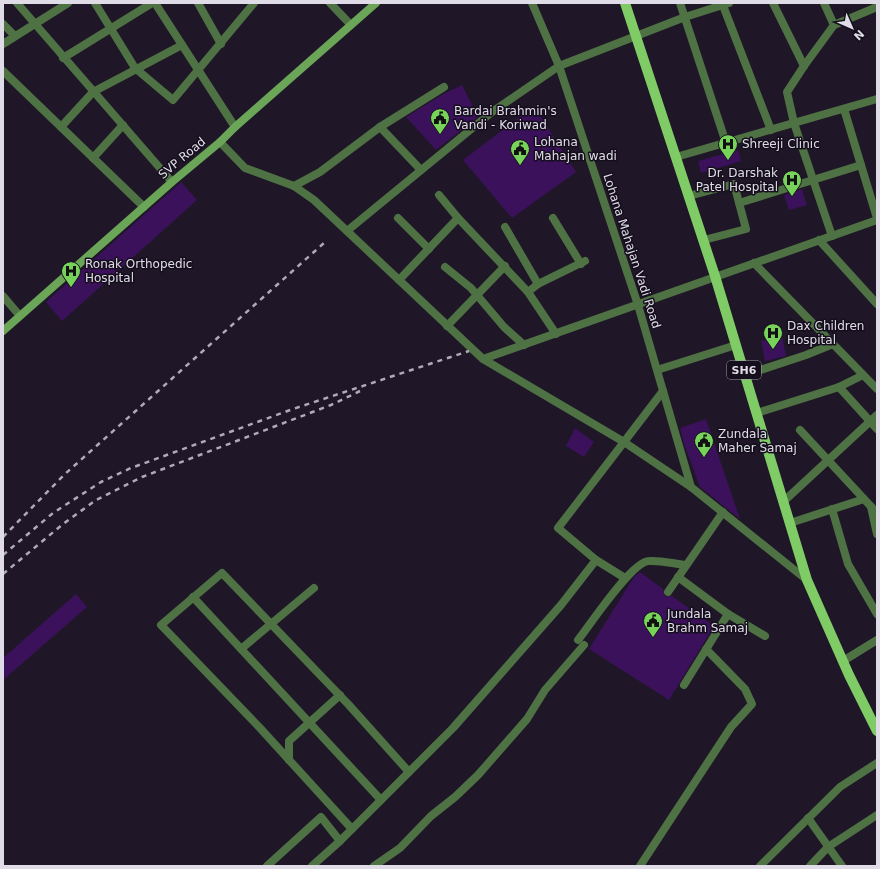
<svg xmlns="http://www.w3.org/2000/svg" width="880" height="869" viewBox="0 0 880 869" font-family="'DejaVu Sans',sans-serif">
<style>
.building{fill:#3a115a}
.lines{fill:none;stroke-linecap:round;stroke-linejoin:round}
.minor{stroke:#4e7243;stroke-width:8}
.tertiary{stroke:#4e7243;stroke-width:8}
.secondary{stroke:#6aa558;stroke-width:8}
.primary{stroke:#7fcc67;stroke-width:10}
.rail{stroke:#afaab7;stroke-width:2.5;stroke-dasharray:5 5;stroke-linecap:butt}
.labels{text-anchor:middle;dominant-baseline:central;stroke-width:3;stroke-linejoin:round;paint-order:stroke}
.shield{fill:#150e1d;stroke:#a39eaa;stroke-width:1}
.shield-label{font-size:11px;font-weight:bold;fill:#e0dce7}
.poi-label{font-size:12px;fill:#e0dce7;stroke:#150e1d;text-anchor:start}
.street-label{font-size:12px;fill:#e0dce7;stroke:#150e1d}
</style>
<rect width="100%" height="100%" fill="#1f1727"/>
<g class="building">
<polygon points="462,85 478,117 436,150 406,117 445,93"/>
<polygon points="534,106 576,172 512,218 463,160"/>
<polygon points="738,150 741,161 701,173 698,161"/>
<polygon points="181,182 197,200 62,321 46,302"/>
<polygon points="802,189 807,205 789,210 784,195"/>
<polygon points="782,336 786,356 765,361 761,341"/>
<polygon points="706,419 740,519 700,487 684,444 680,428"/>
<polygon points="575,428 594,442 584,457 566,446"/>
<polygon points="640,572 663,589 665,596 668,597 672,596 714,626 669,700 589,649 634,577"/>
<polygon points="76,594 87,607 3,680 3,658"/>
</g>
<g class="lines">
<g class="minor">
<polyline points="17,3 172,182"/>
<polyline points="95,3 135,68 173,100 254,3"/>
<polyline points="155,3 235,127"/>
<polyline points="198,3 221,44"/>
<polyline points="330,3 351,25"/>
<polyline points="532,3 559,66 638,305 691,487"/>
<polyline points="680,3 726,143"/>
<polyline points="722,3 771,130"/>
<polyline points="773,3 804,66"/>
<polyline points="824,3 834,25"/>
<polyline points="3,24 15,36"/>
<polyline points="3,44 68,3"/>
<polyline points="63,58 152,3"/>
<polyline points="3,71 144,207"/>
<polyline points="844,109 877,218"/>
<polyline points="61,127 93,92 182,45"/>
<polyline points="380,127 421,170"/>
<polyline points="676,157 877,99"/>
<polyline points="93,158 123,125"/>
<polyline points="294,186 320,172 380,127 444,87"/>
<polyline points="439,195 458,218 528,292 556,334"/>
<polyline points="689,196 734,184 746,229 704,240"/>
<polyline points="739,203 861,165"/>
<polyline points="398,218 429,249"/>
<polyline points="553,218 581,264"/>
<polyline points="505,227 538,284"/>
<polyline points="347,231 492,112 559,66 685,17 729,3"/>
<polyline points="832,236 794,123 787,92 804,66 834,25 877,7"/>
<polyline points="819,240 877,304"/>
<polyline points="754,263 877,389"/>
<polyline points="445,267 471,288 504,327 524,345"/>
<polyline points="399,280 458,218"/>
<polyline points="528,292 538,284 585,261"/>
<polyline points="3,296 20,316"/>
<polyline points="447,326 505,266"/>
<polyline points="657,370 736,345"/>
<polyline points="745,375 806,355 833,344"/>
<polyline points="839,387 877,429"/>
<polyline points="757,413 839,387 863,375"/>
<polyline points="800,430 877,513"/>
<polyline points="624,442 663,391"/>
<polyline points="784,501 877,415"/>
<polyline points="871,507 877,534"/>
<polyline points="832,509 848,564 877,614"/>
<polyline points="790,523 864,499"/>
<polyline points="596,560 625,578"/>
<polyline points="678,577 728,614 765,636"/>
<polyline points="668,592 723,512"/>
<polyline points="193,597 381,800"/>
<path d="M578 640C590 625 632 561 649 561 661 560 674 564 686 565"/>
<polyline points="241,649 314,588"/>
<polyline points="843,661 877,640"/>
<polyline points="684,685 728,614"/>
<polyline points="289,760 289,741 340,695"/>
<polyline points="808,818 842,866"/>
<polyline points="352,829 260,728 161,625 222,573 348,704 409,772"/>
<polyline points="312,866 340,841"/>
<polyline points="374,866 400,848 431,816 455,797 478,775 527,719 545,690 584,645"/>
<polyline points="640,866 731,727 752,704 745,689 706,649"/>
<polyline points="760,866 840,787 877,763"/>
<polyline points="810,866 828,847 877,815"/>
</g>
<g class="tertiary">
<polyline points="220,142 245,168 294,186 314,200 483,359 624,442 691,487 807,580"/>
<polyline points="483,359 877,220"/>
<polyline points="267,866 321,817 340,841 453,728 561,605 596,560 558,528 624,442"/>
</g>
<polyline class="secondary" points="3,331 172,182 220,142 235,127 376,3"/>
<polyline class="primary" points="625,3 715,276 807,580 849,675 877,731"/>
<g class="rail">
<polyline points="3,537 65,474 324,243"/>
<polyline points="3,555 53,513 101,482 131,468 293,409 469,351"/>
<polyline points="3,574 63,524 96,500 142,477 331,405 360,391"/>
</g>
</g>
<defs>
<symbol id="civic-pin" viewBox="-11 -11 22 30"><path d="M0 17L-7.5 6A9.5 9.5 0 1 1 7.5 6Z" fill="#77d259" stroke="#150e1d"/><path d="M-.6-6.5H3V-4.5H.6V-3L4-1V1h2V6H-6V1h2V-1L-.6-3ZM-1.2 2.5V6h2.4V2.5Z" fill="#111"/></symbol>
<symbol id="hospital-pin" viewBox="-11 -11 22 30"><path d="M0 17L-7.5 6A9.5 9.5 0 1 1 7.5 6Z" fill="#77d259" stroke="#150e1d"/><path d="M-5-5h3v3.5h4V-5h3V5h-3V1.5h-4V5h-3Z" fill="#111"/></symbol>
</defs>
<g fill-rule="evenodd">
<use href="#civic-pin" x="429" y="107" width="22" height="30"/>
<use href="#hospital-pin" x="717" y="133" width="22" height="30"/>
<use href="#civic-pin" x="509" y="138" width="22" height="30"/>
<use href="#hospital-pin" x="781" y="169" width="22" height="30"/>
<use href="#hospital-pin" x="60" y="260" width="22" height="30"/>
<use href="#hospital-pin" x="762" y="322" width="22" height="30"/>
<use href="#civic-pin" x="693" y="430" width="22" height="30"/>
<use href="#civic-pin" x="642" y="610" width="22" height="30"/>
</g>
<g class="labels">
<rect class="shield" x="727" y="361" width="34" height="18" rx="3"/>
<g class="shield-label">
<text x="744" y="370">SH6</text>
</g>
<g class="poi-label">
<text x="454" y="111">Bardai Brahmin's<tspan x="454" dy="14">Vandi - Koriwad</tspan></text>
<text x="534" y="142">Lohana<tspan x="534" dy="14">Mahajan wadi</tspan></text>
<text x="742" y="144">Shreeji Clinic</text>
<text x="778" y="173" text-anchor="end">Dr. Darshak<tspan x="778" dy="14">Patel Hospital</tspan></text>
<text x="85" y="264">Ronak Orthopedic<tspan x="85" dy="14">Hospital</tspan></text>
<text x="787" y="326">Dax Children<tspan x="787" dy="14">Hospital</tspan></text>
<text x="718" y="434">Zundala<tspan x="718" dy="14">Maher Samaj</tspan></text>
<text x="667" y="614">Jundala<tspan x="667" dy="14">Brahm Samaj</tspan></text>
</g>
<g class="street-label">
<text transform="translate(182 158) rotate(-40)">SVP Road</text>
<text transform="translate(632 251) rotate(72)">Lohana Mahajan Vadi Road</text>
</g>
</g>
<rect width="880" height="869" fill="none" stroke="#e0dce7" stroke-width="8"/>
<g transform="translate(852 28) rotate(135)" stroke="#150e1d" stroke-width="3" paint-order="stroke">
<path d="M0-3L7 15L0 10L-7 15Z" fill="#e0dce7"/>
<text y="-6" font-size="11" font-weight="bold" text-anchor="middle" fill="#e0dce7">N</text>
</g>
</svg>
